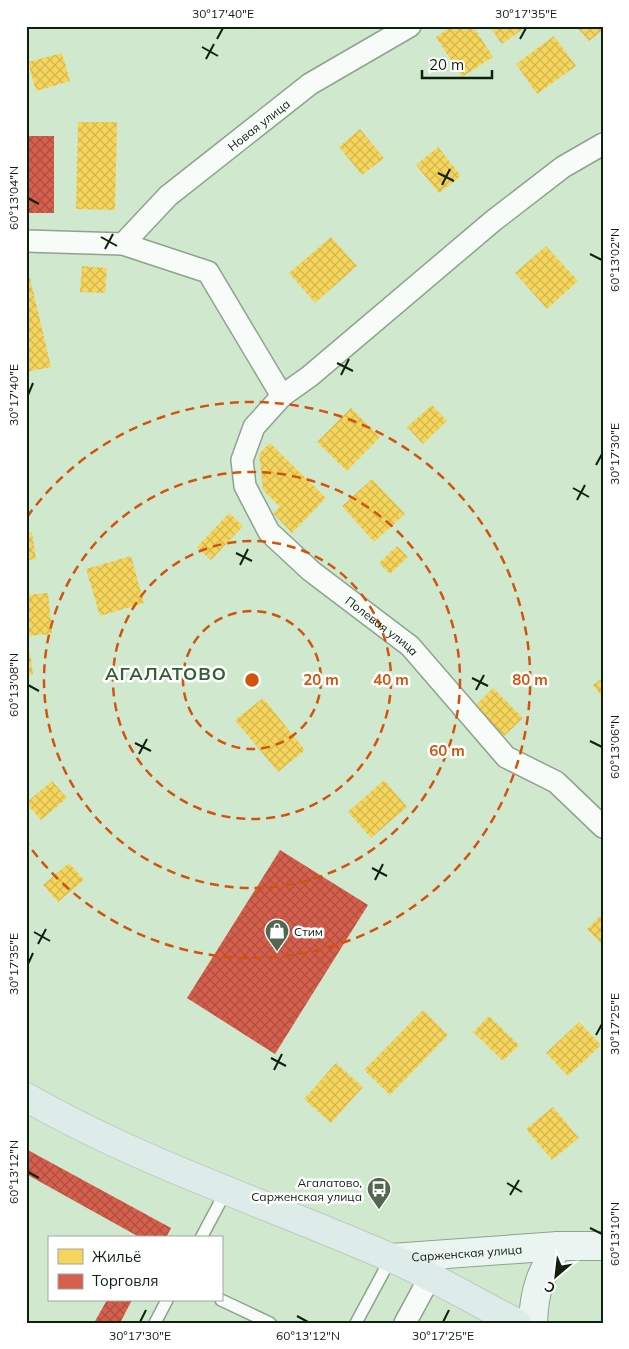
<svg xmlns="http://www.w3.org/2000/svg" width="629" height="1349" viewBox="0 0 629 1349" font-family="Mulish,sans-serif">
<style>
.homes{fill:url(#homes-cross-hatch)}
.shops{fill:url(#shops-cross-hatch)}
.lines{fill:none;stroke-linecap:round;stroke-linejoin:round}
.service-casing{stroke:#8fa28e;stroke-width:14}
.minor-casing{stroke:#8fa28e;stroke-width:24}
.secondary-casing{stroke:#8fa28e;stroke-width:30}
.primary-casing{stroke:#becabd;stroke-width:30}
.service{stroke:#f8fcf8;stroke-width:11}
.minor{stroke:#f8fcf8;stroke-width:21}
.secondary{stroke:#eaf4f0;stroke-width:28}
.primary{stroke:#deece9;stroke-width:28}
.ticks{fill:none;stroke:#0e200e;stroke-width:2}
.ring{fill:none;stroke:#d2530c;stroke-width:2.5;stroke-dasharray:9 6}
.labels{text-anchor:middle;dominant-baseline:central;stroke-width:5;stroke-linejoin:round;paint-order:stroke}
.street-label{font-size:12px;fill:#0e200e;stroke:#fff}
.poi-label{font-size:12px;fill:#0e200e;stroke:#fff;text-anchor:start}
.district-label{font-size:18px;font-weight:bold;letter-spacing:1px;fill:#355f34;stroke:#fff}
.centre{fill:#d2530c;stroke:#fff;stroke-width:2.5}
.ring-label{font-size:15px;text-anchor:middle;font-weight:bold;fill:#d2530c;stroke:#fff;stroke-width:5;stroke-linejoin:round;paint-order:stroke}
.neatline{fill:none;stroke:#0e200e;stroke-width:2}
.ticks-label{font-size:12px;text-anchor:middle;fill:#0e200e}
</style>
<defs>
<pattern id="homes-cross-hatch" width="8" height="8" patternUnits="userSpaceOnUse" patternTransform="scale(1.25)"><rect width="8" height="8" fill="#f6d55c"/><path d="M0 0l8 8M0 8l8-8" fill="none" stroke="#d2b74f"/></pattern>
<pattern id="shops-cross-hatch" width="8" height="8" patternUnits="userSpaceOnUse" patternTransform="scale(1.25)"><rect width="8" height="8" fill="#d6604d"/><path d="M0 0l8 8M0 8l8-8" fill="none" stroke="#ac4f3e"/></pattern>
</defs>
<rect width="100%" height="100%" fill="#d0e9ce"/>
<g class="homes">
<polygon points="452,26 473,26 493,57 462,77 436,37"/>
<polygon points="489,26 527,26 502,44"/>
<polygon points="576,26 603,26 603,30 589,41"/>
<polygon points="554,36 576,66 537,94 516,64"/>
<polygon points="62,53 70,81 36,91 28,62"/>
<polygon points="78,122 117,122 115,210 76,209"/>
<polygon points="360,129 384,158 362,175 339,147"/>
<polygon points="438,147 461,176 439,193 416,165"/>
<polygon points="331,237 357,266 315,303 289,273"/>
<polygon points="546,246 578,281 547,309 515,273"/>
<polygon points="82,266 107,268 105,293 80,292"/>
<polygon points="26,278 30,278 51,367 26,372"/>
<polygon points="432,405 447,421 423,444 407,427"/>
<polygon points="351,408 380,437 347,471 317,442"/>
<polygon points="270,443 326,498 292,533 273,513 280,507 263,490 259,454"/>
<polygon points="372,479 405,514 374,542 342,506"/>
<polygon points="229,513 243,526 211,560 197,547"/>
<polygon points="32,532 36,559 26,560 26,533"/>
<polygon points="397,546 408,557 390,574 379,563"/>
<polygon points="131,556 144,603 100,616 86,569"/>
<polygon points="48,593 52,634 26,636 26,595"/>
<polygon points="30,652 33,675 26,675 26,653"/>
<polygon points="603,678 603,698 593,685"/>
<polygon points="493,688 523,718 504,736 475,706"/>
<polygon points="263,698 305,750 278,772 235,720"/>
<polygon points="384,780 407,807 371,838 348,812"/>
<polygon points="52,781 67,798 41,820 26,803"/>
<polygon points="69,863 84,880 58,902 43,885"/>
<polygon points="603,913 603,945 587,929"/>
<polygon points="423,1010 448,1035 390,1095 364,1070"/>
<polygon points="489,1016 519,1045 503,1061 473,1032"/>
<polygon points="579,1022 601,1045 568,1076 546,1053"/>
<polygon points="336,1063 363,1087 331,1123 304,1099"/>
<polygon points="553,1107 579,1138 552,1160 526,1129"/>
</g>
<g class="shops">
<rect x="26" y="136" width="28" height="77"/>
<polygon points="280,850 368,905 275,1054 187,998"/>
<polygon points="26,1149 171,1228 166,1238 141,1238 26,1174"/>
<polygon points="107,1300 132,1300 120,1323 94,1323"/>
</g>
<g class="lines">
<defs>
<g id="service">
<polyline points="201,1238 226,1191"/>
<polyline points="221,1300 270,1323"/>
<polyline points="155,1323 167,1300"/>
<polyline points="356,1323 391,1258"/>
</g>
<g id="minor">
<polyline points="26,241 123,244 208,272 282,396 310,376 493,221 563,167 603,144"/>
<path id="s1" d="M123 244 168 196 310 84 410 26"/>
<path id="s2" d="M282 396 254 427 242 460 245 486 269 532 311 571 410 646 506 757 556 782 603 827"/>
<polyline points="405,1323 430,1277"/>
</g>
<g id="secondary">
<path id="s3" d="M391 1258 558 1246H603"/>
<path d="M533 1323C534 1290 541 1273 558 1246"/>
</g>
<path id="primary" d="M26 1097C141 1163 268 1204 389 1257 433 1276 474 1301 517 1323"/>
</defs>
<use href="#service" class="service-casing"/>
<use href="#minor" class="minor-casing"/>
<use href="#secondary" class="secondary-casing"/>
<use href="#primary" class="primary-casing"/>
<use href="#service" class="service"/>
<use href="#minor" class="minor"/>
<use href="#secondary" class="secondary"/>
<use href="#primary" class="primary"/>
</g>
<path class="ticks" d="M217 39 223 28M520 39 526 28M202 47 218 56M206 59 214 44M438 173 454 181M442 185 450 169M28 198 39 204M101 237 117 246M105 249 113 234M590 254 602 260M337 363 353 371M341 375 349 359M28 395 33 383M596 465 602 454M573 488 589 497M577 500 585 485M236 553 252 561M240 565 248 549M472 678 488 686M28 685 39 691M476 690 484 675M590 741 602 747M135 743 151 751M139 754 147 739M372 868 387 876M375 880 383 864M34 932 50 941M38 944 46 929M28 964 33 953M596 1035 602 1024M271 1058 286 1066M274 1070 282 1054M28 1172 39 1178M507 1183 522 1192M510 1195 519 1180M590 1228 602 1234M297 1316 308 1322M140 1322 146 1310M443 1322 449 1310"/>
<g class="ring">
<circle cx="252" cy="680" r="69"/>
<circle cx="252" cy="680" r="139"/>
<circle cx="252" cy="680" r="208"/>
<path d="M27 517A278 278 0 1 1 27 843"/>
</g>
<defs>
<symbol id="shop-pin" viewBox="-11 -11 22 30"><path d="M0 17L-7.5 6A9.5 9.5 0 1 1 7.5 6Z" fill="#526651" stroke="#fff"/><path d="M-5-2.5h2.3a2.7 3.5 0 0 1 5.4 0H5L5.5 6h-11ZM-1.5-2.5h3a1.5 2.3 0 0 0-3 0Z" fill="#fff"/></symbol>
<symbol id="bus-pin" viewBox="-11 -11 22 30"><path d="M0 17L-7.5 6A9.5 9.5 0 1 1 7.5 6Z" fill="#526651" stroke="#fff"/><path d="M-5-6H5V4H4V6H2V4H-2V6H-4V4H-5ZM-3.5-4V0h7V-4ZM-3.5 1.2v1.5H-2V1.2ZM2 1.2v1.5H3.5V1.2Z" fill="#fff"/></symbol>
</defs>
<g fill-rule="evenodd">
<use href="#shop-pin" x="263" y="917" width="28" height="38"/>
<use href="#bus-pin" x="365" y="1175" width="28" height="38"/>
</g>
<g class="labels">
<g class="street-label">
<text stroke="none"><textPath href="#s1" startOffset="181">Новая улица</textPath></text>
<text stroke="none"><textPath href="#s2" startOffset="302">Полевая улица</textPath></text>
<text stroke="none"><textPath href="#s3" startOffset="76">Сарженская улица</textPath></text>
</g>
<g class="poi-label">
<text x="294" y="931">Стим</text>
<text x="362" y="1182" text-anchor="end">Агалатово,<tspan x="362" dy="14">Сарженская улица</tspan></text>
</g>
<g class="district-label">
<text x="166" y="673">АГАЛАТОВО</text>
</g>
</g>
<circle cx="252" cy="680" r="8" class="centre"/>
<g class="ring-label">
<text x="321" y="685">20 m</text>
<text x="391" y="685">40 m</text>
<text x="530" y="685">80 m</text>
<text x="447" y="756">60 m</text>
</g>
<rect width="629" height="1349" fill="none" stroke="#ffffff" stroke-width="55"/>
<rect x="48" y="1236" width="175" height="65" fill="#ffffff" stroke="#9fa69f"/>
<rect x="58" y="1249" width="25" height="15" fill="#f6d55c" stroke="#9fa69f"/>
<text x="92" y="1262" font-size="15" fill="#0e200e">Жильё</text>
<rect x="58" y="1274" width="25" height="15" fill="#d6604d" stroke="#9fa69f"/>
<text x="92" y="1286" font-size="15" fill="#0e200e">Торговля</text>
<g transform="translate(556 1276) rotate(208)" stroke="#ffffff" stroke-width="4" paint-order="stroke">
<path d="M0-4L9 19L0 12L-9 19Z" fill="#0e200e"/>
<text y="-8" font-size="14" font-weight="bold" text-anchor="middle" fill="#0e200e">С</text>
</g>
<path d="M422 70v8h70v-8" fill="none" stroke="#0e200e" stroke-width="2.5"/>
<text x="429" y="70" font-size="15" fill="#0e200e" stroke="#ffffff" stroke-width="4" paint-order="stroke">20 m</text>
<rect x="28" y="28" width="574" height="1294" class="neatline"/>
<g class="ticks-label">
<text x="223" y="18">30°17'40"E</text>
<text x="526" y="18">30°17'35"E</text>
<text transform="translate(14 198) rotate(-90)" y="4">60°13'04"N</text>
<text transform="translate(615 260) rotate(-90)" y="4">60°13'02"N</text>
<text transform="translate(14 395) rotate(-90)" y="4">30°17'40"E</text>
<text transform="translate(615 454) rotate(-90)" y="4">30°17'30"E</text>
<text transform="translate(14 685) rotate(-90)" y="4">60°13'08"N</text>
<text transform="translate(615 747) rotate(-90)" y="4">60°13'06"N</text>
<text transform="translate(14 964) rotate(-90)" y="4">30°17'35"E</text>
<text transform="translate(615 1024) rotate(-90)" y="4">30°17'25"E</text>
<text transform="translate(14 1172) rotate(-90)" y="4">60°13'12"N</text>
<text transform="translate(615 1234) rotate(-90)" y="4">60°13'10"N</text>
<text x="140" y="1340">30°17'30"E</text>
<text x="308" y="1340">60°13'12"N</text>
<text x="443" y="1340">30°17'25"E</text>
</g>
</svg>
